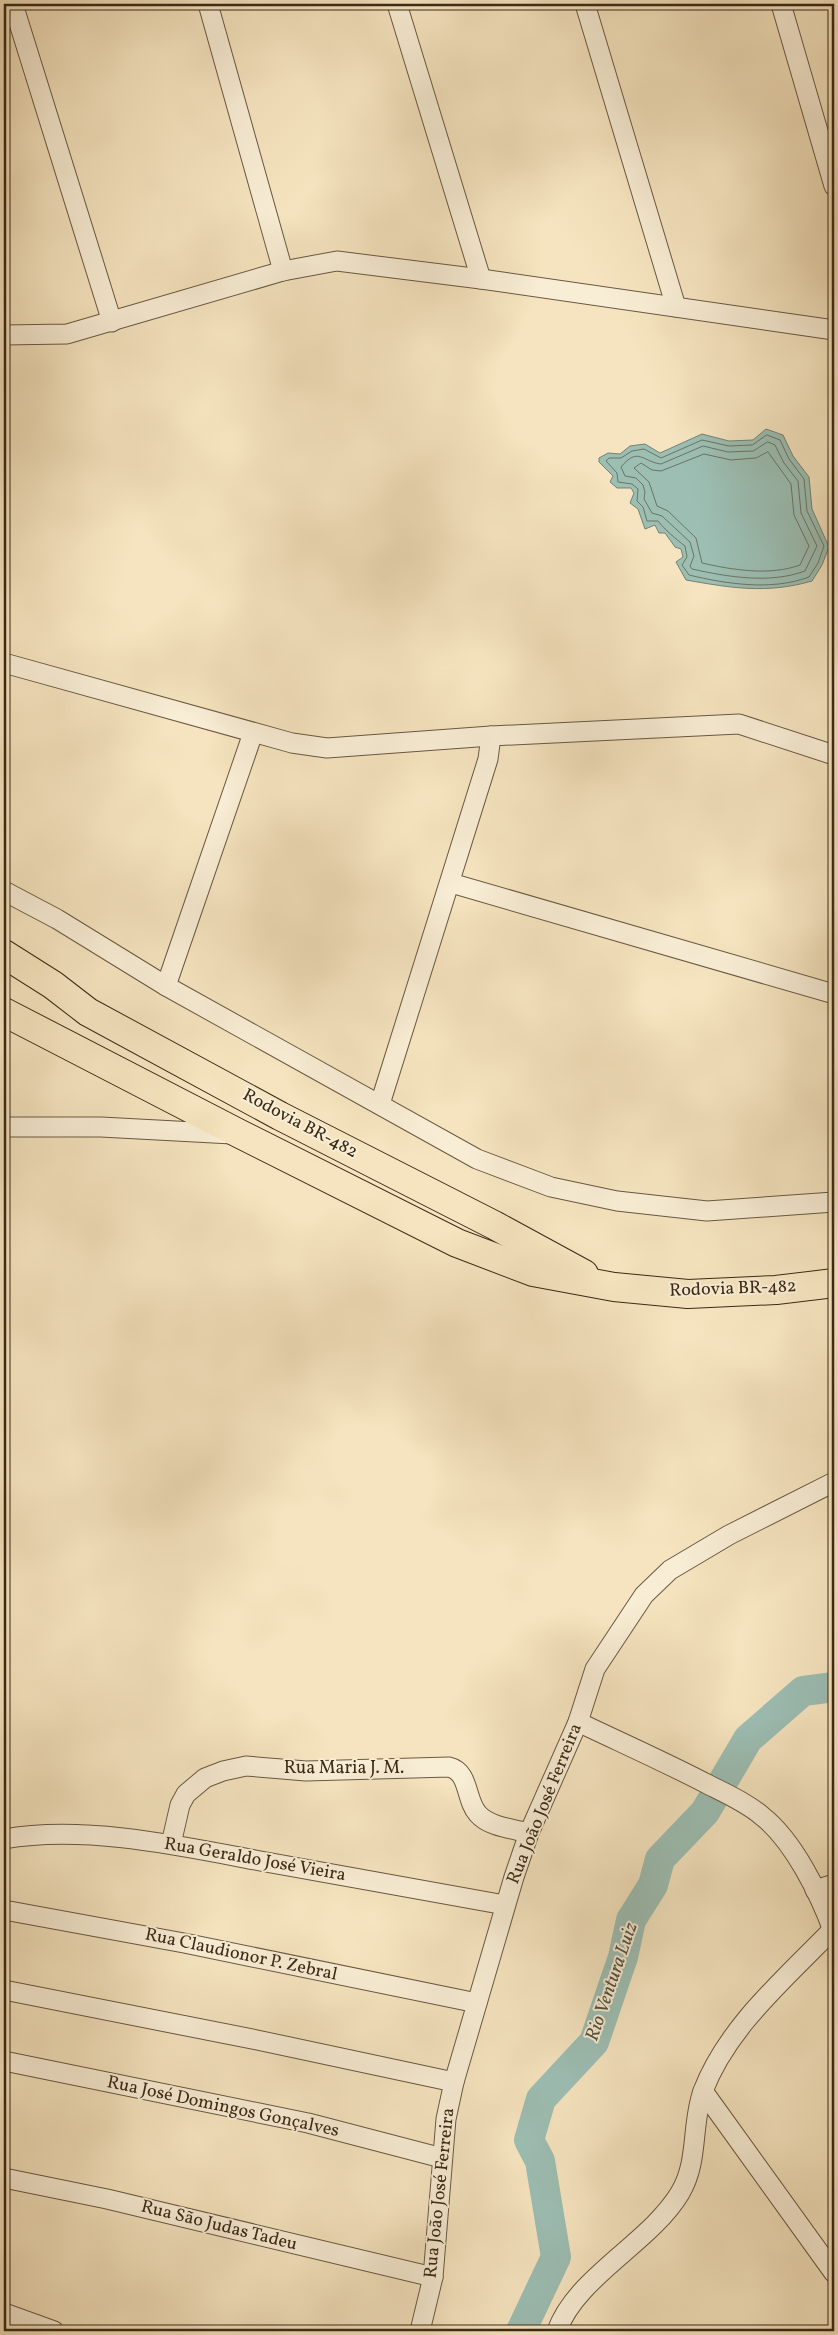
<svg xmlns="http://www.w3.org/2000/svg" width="838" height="2335" viewBox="0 0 838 2335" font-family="Vollkorn,serif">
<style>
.water{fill:#9cbeb3;stroke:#758274}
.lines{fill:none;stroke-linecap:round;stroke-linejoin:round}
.shore{stroke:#6c7464;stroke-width:1}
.river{stroke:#9cbeb3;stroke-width:30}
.street-casing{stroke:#6a5840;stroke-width:21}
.highway-casing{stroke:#3b2916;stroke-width:30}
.street{stroke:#f8edd5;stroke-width:19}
.highway{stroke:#f5e4bf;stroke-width:28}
.labels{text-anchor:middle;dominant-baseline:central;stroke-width:4;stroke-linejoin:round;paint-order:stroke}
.street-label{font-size:18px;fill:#3b2916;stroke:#f8edd5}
.water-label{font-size:19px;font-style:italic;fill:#534e3d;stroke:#f8edd5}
</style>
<rect width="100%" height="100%" fill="#f5e4bf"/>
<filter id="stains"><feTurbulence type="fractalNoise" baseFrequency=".004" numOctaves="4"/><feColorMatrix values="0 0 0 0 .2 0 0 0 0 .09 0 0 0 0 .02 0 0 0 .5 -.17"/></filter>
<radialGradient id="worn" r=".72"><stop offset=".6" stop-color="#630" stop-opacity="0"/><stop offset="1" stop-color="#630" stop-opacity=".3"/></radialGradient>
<path class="water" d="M766 429 783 435 793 456 809 477 812 509 829 547 822 565 812 581C767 594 731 588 686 580L676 562 683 557 681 549 675 547 665 533H659L655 525 645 529 638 509 630 503 634 493 631 488H617L610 482 613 476 599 462V458L608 453 620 454 630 446 645 444 660 453 702 434 729 441 753 440Z"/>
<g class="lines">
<g class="shore">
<path d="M767 435 780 440 789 459 804 479 807 511 824 546 818 563 809 577C771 591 727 584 689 575L682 565 687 557 685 546C677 540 664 529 658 521H647L643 507 637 501 638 489 632 484 618 482 617 473 606 461 609 458H621L632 451 644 449 661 458 702 440 729 446 752 445Z"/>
<path d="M768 442 775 445 784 463 798 481 801 513 817 546 805 571C770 584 728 577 692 569L690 566 694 556 690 542 662 516 652 513 644 499 645 492 643 485 636 478 625 476 621 467C638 446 643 462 661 464L703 446 728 452 753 451Z"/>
<path d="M768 452 791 484 794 515 809 546 800 565C770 576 733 570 702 563L696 538 668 511 657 506 649 482 634 468 641 463 652 470 661 471 704 454 731 460 756 458Z"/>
</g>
<polyline class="river" points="521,2331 556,2257 540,2161 529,2140 541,2099 594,2042 623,1957 631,1920 653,1885 660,1859 705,1812 748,1739 803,1691 834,1687"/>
<defs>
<g id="street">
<polyline points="13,4 112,322"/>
<polyline points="208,4 283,271"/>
<polyline points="397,4 481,279"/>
<polyline points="585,4 676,307"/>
<polyline points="781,4 834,186"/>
<polyline points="4,335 67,334 283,271 337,261 481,279 834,330"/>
<polyline points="4,663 292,743 327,748 491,736 739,724 834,755"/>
<polyline points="451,883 834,994"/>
<polyline points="4,891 57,919 166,986 477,1159 551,1187 617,1201 707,1211 834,1202"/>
<polyline points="166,986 253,733"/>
<polyline points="380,1104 488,759 491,736"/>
<polyline points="4,1127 101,1127 232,1134"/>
<path d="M578 1722C622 1743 667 1763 709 1785 727 1794 747 1803 762 1816 794 1841 820 1895 834 1933"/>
<path d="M4 1839C82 1825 177 1845 255 1860 338 1875 422 1890 505 1905"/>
<path d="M171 1844 180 1805 186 1794 205 1778 223 1771 246 1766 306 1771 449 1767C470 1772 465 1800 478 1814 489 1827 514 1829 529 1833"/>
<polyline points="815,1890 834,1884"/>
<polyline points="4,1910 184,1943 477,2003"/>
<polyline points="4,1990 257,2040 454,2082"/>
<polyline points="4,2061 308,2123 442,2158"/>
<polyline points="703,2091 834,2273"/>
<polyline points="4,2178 107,2199 433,2277"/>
<polyline points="4,2313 54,2331"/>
<polyline points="420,2331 433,2277 446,2119 454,2082 514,1877 529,1833 578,1722 595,1669 644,1595 670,1570 729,1535 834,1482"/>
<path d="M557 2331C576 2277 650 2243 680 2193 699 2162 691 2124 703 2091 728 2026 786 1978 833 1929"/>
</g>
<g id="highway">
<polyline points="4,954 53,985 88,1012 280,1116 494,1225 584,1274"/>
<polyline points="4,1012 240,1134 457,1243 533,1272 614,1287 688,1294 776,1290 834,1283"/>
</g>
</defs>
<use href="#street" class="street-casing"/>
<use href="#highway" class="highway-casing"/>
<use href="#street" class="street"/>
<use href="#highway" class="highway"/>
</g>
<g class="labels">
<g class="street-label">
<text transform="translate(300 1124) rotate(28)">Rodovia BR-482</text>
<text transform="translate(733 1289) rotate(-2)">Rodovia BR-482</text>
<text x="344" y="1768">Rua Maria J. M.</text>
<text transform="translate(545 1804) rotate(-68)">Rua João José Ferreira</text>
<text transform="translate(255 1860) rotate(10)">Rua Geraldo José Vieira</text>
<text transform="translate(241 1955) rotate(12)">Rua Claudionor P. Zebral</text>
<text transform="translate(223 2107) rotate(12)">Rua José Domingos Gonçalves</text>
<text transform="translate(440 2193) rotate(-84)">Rua João José Ferreira</text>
<text transform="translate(219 2226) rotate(14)">Rua São Judas Tadeu</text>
</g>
<g class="water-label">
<text transform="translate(612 1982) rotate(-71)">Rio Ventura Luiz</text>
</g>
</g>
<rect width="838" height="2335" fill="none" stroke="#f5e4bf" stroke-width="20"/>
<rect x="5" y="5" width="828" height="2325" fill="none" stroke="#3b2916" stroke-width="2.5"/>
<rect x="10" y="10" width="818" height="2315" fill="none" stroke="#3b2916"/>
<rect width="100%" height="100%" filter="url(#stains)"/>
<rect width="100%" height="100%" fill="url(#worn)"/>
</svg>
